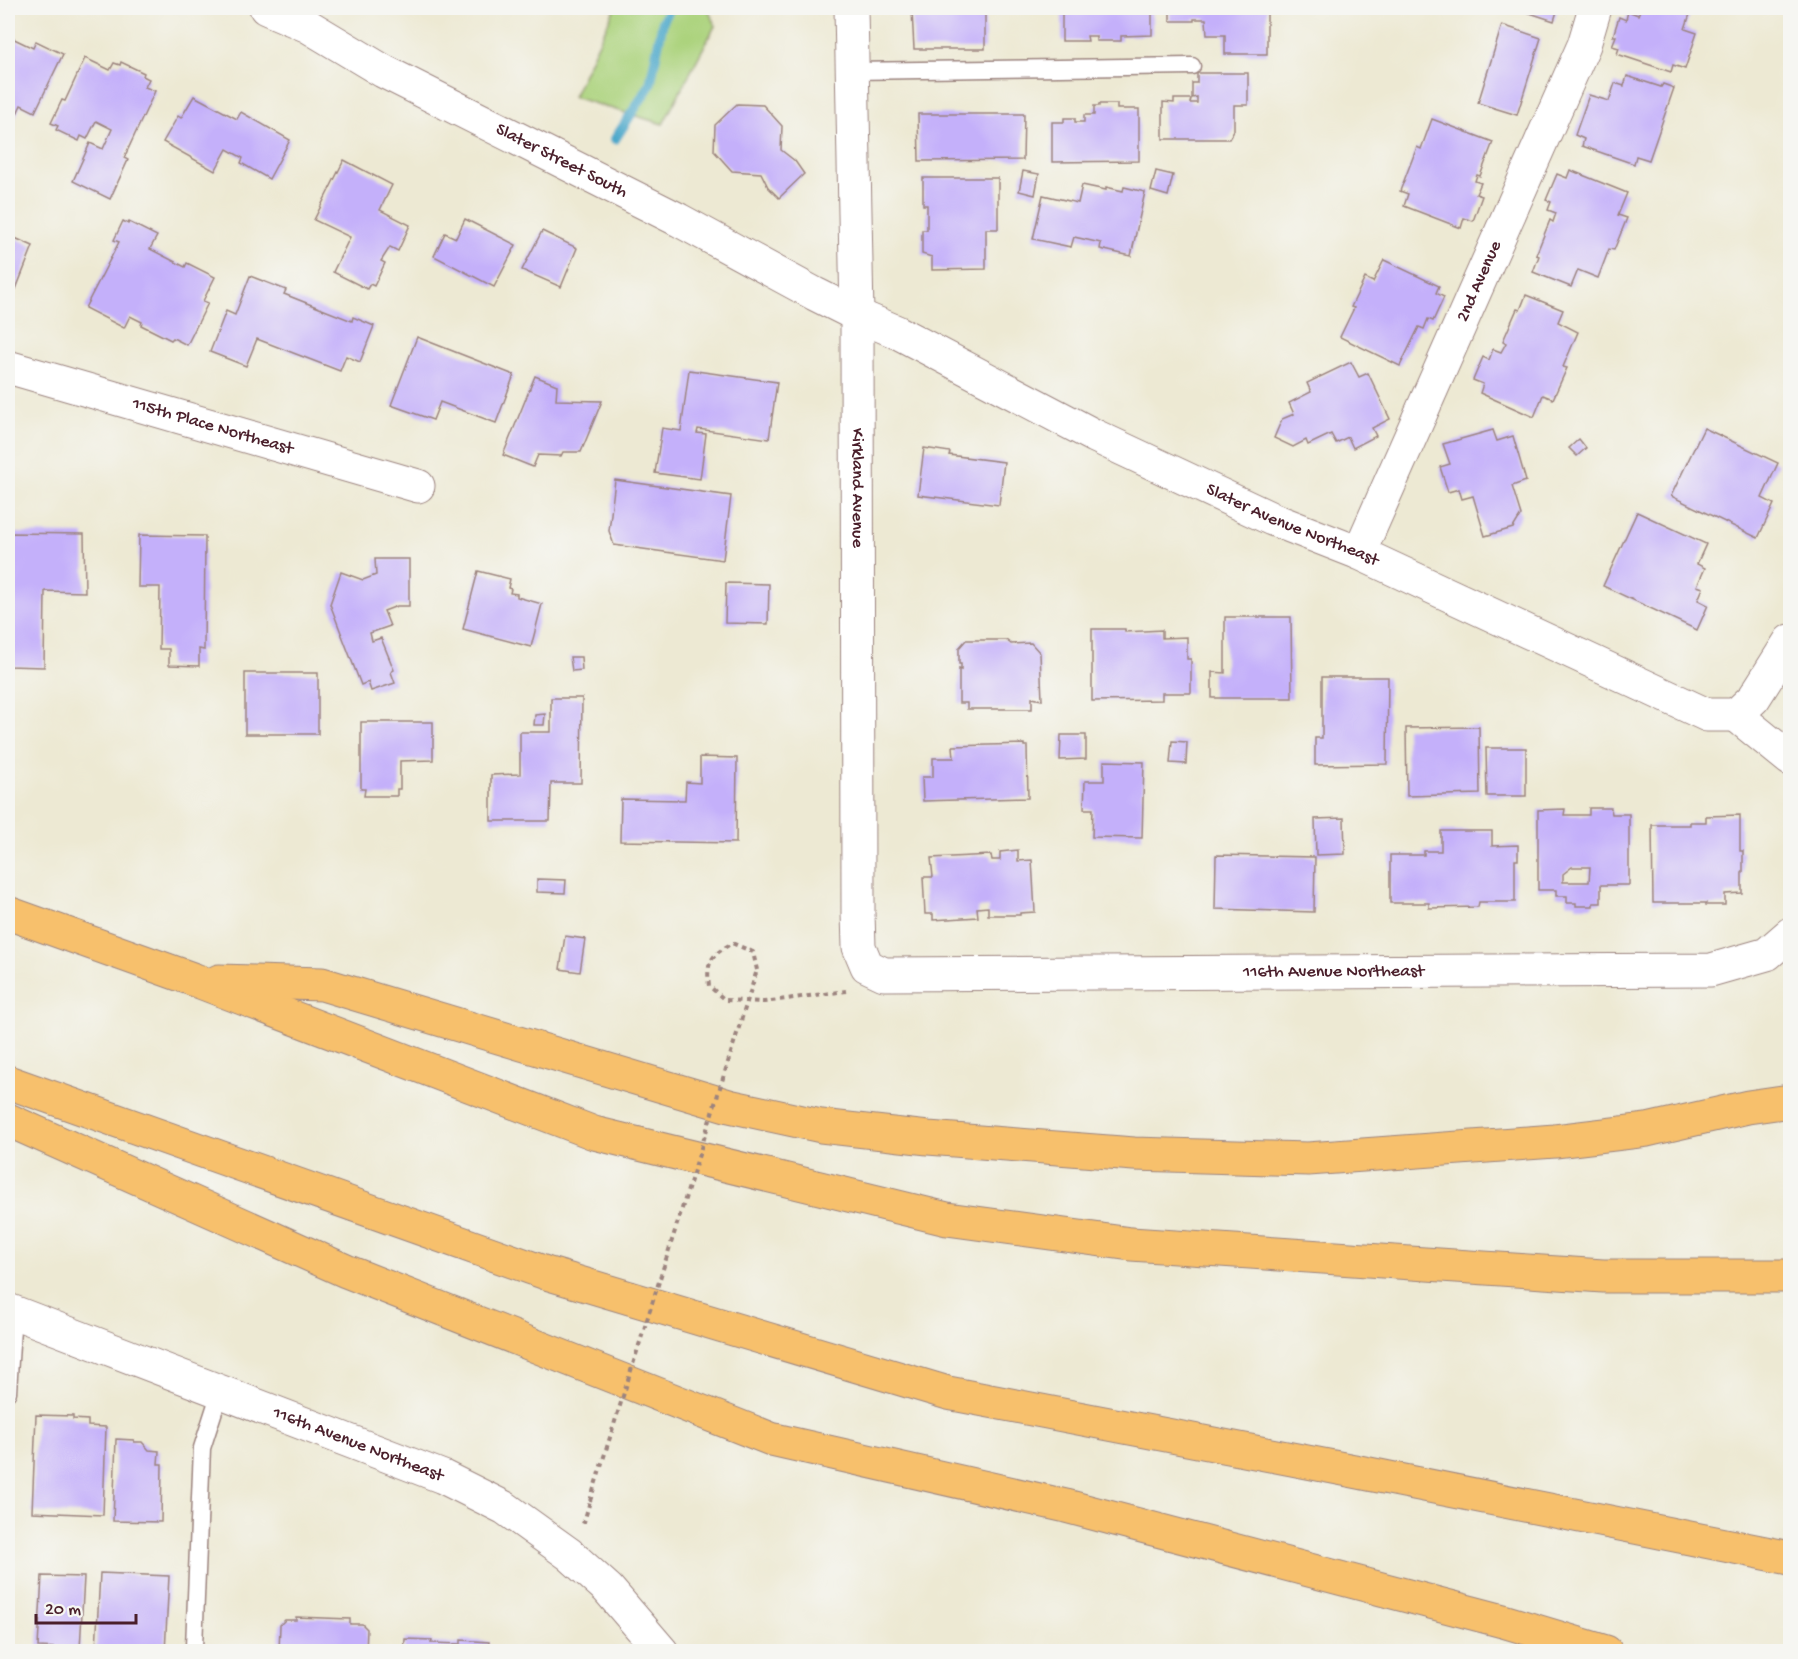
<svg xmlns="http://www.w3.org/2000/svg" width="1798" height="1659" viewBox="0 0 1798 1659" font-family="'Gochi Hand',sans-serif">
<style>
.green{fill:#acd37d;stroke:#7b7954;stroke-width:1.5}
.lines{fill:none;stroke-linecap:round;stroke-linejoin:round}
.stream{stroke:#4da9cb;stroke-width:10}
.building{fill:#c4b0fa;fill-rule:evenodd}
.service-casing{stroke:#9c847f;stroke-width:19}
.minor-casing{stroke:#9c847f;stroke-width:35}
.tertiary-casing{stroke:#9c847f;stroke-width:35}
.motorway-casing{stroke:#9c847f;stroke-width:35}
.path{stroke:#9c847f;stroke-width:4;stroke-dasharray:4.5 4.5;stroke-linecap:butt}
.service{stroke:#fff;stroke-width:16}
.minor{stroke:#fff;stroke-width:33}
.tertiary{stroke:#fff;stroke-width:33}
.motorway{stroke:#f7c06c;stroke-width:33}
.path-bridge{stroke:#9c847f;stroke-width:4;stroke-dasharray:4.5 4.5;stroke-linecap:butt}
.labels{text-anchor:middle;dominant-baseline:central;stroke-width:4.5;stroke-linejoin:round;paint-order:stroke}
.street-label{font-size:18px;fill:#4a1f2b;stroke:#f6f6f2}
</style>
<rect width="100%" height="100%" fill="#f6f6f2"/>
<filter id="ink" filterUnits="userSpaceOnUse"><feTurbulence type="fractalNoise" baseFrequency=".0167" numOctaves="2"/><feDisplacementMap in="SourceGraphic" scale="12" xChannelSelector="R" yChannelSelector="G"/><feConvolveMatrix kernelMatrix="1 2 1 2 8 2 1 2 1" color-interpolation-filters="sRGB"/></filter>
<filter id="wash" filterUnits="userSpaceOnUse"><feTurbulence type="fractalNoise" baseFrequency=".008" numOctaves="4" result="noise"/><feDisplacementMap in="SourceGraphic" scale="24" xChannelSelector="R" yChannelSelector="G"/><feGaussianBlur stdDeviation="1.35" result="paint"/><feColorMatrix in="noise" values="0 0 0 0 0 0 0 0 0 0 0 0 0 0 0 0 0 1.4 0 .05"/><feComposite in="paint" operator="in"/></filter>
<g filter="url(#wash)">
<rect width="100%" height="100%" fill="#ede9d3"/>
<polygon class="green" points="615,8 708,8 715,26 663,124 573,97"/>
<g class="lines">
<polyline class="stream" points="615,139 650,85 663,21 670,8"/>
</g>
<g id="blocks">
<g class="building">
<polygon points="918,8 985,8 985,49 914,49 912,11 918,11"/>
<polygon points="1043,8 1152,8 1152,35 1121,36 1121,41 1096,41 1096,36 1087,36 1088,41 1062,41 1062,12 1043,12"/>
<polygon points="1170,8 1267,8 1267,54 1225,54 1225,35 1207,35 1206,19 1194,19 1194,21 1170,21"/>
<polygon points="1515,8 1558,8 1554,21"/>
<polygon points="1641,8 1692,8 1685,29 1697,33 1685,69 1673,65 1671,72 1617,54 1619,48 1612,46 1616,36 1613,36 1619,17 1626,20 1628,11 1638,15"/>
<polygon points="1502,25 1541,38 1517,115 1478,103"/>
<polygon points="8,36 33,48 36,41 63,54 35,112 21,105 8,133"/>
<polygon points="85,58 110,70 114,63 120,65 121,62 144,73 143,76 149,79 145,87 155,91 124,158 128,160 110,199 73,181 90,143 103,149 112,129 96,121 87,139 81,136 79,141 56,130 58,126 51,123 62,100 65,101"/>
<polygon points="1197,73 1248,73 1248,105 1234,105 1234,130 1229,139 1163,139 1163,102 1174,103 1174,99 1191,99 1190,103 1197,103 1197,97 1192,98 1192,83 1197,83"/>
<polygon points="1627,76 1661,87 1663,84 1674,88 1649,160 1636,156 1634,164 1582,146 1584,139 1575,135 1589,95 1609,101 1615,83 1624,86"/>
<polygon points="194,96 237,119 241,112 290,140 269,179 241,163 243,158 227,149 215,171 163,142 178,116 181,118"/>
<polygon points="737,104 763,105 782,126 781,150 795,161 804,174 779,198 768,187 761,173 732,171 714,151 715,125"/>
<polygon points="1099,104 1117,104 1117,109 1139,109 1139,161 1052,162 1052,122 1064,122 1064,118 1075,118 1075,122 1084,122 1084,115 1094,115 1094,106 1099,106"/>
<polygon points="918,114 1024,114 1023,160 919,161"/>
<polygon points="1432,119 1493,142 1480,176 1477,175 1475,181 1481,183 1476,194 1482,196 1473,221 1464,218 1461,228 1404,206 1408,194 1400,191 1417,147 1421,149"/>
<polygon points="344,160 392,185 380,210 410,225 398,251 390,247 381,261 385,263 374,286 370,284 367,289 333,272 350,237 314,220"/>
<polygon points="1570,170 1627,193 1618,215 1627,218 1614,250 1609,249 1598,278 1578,270 1571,287 1533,272 1539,256 1536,255 1550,220 1553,222 1556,213 1548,210 1551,202 1546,200 1557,174 1567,178"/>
<polygon points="1023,171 1039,174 1035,195 1019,191"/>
<polygon points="1156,171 1173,175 1168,196 1151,191"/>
<polygon points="923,178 998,178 998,229 986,229 986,269 932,270 932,257 922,254 922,230 927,230 927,205 923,205"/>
<polygon points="1082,185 1106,190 1106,187 1123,191 1124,187 1145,192 1131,256 1100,249 1101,243 1074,237 1071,247 1033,239 1043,195 1078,203"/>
<polygon points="465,219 516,245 494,287 434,256 445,233 456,238"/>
<polygon points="123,221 128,224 129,222 157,236 150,249 185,267 187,263 215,277 203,301 208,303 187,345 173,338 171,340 141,325 142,322 130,316 124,328 85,308 119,242 114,240"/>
<polygon points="542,231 577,248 561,287 522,270"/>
<polygon points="8,235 33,246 16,289 8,286"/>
<polygon points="1384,260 1439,286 1436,293 1444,297 1433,321 1428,319 1424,329 1419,327 1400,366 1340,337 1354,308 1351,307 1365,278 1373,282"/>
<polygon points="250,276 286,290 284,294 352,321 353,317 374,326 360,362 346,356 340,371 257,339 246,366 210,352 226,311 235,315"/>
<polygon points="1526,295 1563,310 1558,322 1578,332 1563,367 1567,368 1553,399 1543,395 1534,417 1480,393 1483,384 1473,380 1483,357 1489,360 1493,349 1501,352 1506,343 1503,341 1517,309 1520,310"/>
<polygon points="417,337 514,375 496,423 440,402 433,420 391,405"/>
<polygon points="1351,362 1359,377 1368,373 1390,419 1372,428 1376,436 1353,448 1348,437 1336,443 1331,434 1308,445 1306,440 1293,447 1274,438 1282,419 1294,414 1289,403 1311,392 1307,383"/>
<polygon points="689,370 777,382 769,439 698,429 697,433 706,434 700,479 655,473 662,428 681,431"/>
<polygon points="535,376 557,385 556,400 602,401 581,452 563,452 561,456 538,455 533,467 503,455"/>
<polygon points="1704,428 1778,463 1762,498 1774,504 1758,538 1671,496"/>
<polygon points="1493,430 1497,441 1513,436 1526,481 1512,486 1521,515 1513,528 1485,536 1473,496 1462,499 1459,489 1448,492 1440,467 1450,464 1443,444"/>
<polygon points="1579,439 1586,448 1577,456 1569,448"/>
<polygon points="924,448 950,452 949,455 1004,462 999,505 918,495"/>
<polygon points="615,480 731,496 723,560 614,545 609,531"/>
<polygon points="1637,512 1706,544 1697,564 1705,568 1697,586 1703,588 1698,600 1708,605 1697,630 1603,586"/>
<polygon points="9,533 84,534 85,592 45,591 44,667 8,666"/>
<polygon points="139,535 205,536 204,650 199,649 199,666 169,665 169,649 159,649 160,587 138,587"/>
<polygon points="375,559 409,559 409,606 397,606 384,611 390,626 370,633 372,641 381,638 394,670 391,672 395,683 371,691 368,682 361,685 330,604 341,572 363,580 376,575"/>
<polygon points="478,571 510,579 508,588 511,589 510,593 517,594 517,597 542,604 531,647 463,629"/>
<polygon points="726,583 769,584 768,624 725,623"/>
<polygon points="1225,617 1291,617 1292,698 1212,698 1212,672 1225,673"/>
<polygon points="1092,629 1125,629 1125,632 1162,630 1162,638 1187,637 1187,659 1191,659 1191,693 1162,693 1162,700 1092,701"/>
<polygon points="966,640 1006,640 1011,644 1031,643 1040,653 1042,700 1032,698 1032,709 967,709 967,703 959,703 959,669 961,670 961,664 959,664 959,648"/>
<polygon points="570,657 581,657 582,670 572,671"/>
<rect x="245" y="673" width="73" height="61"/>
<polygon points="1322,677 1388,677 1387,764 1315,765 1315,738 1322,738"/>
<polygon points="551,698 582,698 581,783 551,783 550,821 491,821 491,775 520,774 520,732 551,732"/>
<polygon points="545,714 544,725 534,725 535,715"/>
<polygon points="361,722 433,722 433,760 400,761 400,789 397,789 397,796 364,796 365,789 361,789"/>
<polygon points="1479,727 1480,794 1407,796 1406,728"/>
<polygon points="1061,735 1086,735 1086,759 1060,760"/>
<polygon points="1172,741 1187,742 1186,764 1170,763"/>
<polygon points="1024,744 1024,746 1027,746 1028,798 923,801 922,777 933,777 933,758 954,758 953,746"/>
<polygon points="1486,748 1526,748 1526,796 1487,796"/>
<polygon points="700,757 737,758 736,843 620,841 621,799 685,800 686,782 700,783"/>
<polygon points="1104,761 1144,762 1142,838 1092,837 1093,809 1084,809 1085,781 1104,781"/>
<path d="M1589 808H1611L1612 814H1629V885H1601V903H1593V906H1576V903H1567V896H1556V890H1538V810L1565 809 1564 815H1589ZM1572 867H1590L1589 882H1563V874Z"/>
<polygon points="1740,815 1740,851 1743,851 1743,872 1742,872 1742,893 1725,894 1725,905 1706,905 1706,903 1653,903 1652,825 1690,825 1690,822 1706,822 1706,816"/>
<polygon points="1344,818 1345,854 1316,855 1315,819"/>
<polygon points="1441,831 1492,831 1492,846 1518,845 1518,860 1515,860 1515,902 1479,902 1478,907 1429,908 1429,903 1390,903 1390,855 1424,855 1424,851 1441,851"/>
<polygon points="1018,850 1018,861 1032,860 1035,912 1020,913 1020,915 988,915 988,907 977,908 978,917 933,920 933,914 925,914 923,877 933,877 931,858 991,855 992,860 1000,860 1000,852"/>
<polygon points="1216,855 1315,857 1314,912 1215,909"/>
<polygon points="537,879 566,880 565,893 537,892"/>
<polygon points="565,936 585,939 580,972 560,969"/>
<polygon points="36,1415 73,1416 73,1419 88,1420 88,1426 106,1427 103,1515 32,1512"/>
<polygon points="116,1439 134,1440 134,1442 142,1442 149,1450 159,1451 158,1464 162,1464 161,1522 113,1521"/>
<polygon points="100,1573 169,1576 165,1652 96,1649"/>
<polygon points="42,1576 84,1577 80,1649 38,1647"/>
<polygon points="296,1617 350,1619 350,1624 362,1624 367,1629 366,1652 279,1652 280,1625 285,1620 296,1620"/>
<polygon points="405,1639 432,1640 431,1643 461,1644 461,1640 489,1642 488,1652 404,1652"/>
</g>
</g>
</g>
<g filter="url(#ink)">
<use href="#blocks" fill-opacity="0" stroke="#9c847f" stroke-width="1.5"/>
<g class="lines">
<defs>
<g id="service">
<polyline points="852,71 1192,66"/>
<polyline points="8,1392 13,1312"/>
<polyline points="192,1652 194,1647 202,1448 220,1392"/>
</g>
<g id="minor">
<path id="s1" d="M266 8 308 26 383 71 679 220 815 294 857 315 897 332 1095 436 1272 519 1359 553 1707 715H1736"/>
<path id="s2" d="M851 8 857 315 858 913 859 947 867 966 884 974 1711 970 1767 954 1790 934"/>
<path id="s3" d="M8 367 418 486"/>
<path id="s4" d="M1359 553 1584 45 1595 8"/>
<polyline points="1736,715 1754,698 1790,641"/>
<polyline points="1736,715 1790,759"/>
</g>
<g id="tertiary">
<path id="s5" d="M8 1310 443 1477 505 1508 569 1554 608 1589 662 1652"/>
</g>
<g id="motorway">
<polyline points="8,913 195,980 594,1133 947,1219 1131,1244 1603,1276 1790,1276"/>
<polyline points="219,981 322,984 729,1106 821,1126 928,1138 1134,1154 1308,1159 1555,1141 1647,1130 1748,1107 1790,1101"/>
<polyline points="8,1082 546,1273 948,1393 1354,1471 1790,1558"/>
<polyline points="8,1120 346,1271 771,1439 1066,1506 1503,1621 1606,1652"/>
</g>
</defs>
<use href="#service" class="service-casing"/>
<use href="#minor" class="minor-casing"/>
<use href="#tertiary" class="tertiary-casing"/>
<use href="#motorway" class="motorway-casing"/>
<g class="path">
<path d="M757 970 753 952 732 943C711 956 706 961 709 986L725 1000 764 1002 846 991"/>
<polyline points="582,1521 584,1522 590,1501"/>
</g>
<use href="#service" class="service"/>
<use href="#minor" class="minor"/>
<use href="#tertiary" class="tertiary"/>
<use href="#motorway" class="motorway"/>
<polyline class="path-bridge" points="590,1501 757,970"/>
</g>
</g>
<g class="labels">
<g class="street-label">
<text stroke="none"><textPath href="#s1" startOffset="333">Slater Street South</textPath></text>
<text stroke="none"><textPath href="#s4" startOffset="297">2nd Avenue</textPath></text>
<text stroke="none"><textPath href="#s3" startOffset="213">115th Place Northeast</textPath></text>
<text stroke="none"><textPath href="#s2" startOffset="480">Kirkland Avenue</textPath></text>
<text stroke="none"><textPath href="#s1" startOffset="1150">Slater Avenue Northeast</textPath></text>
<text stroke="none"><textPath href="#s2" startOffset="1428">116th Avenue Northeast</textPath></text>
<text stroke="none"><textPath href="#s5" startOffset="375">116th Avenue Northeast</textPath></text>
</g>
</g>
<rect width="1798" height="1659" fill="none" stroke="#f6f6f2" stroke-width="30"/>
<path d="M36 1614v9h100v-9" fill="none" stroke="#4a1f2b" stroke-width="3"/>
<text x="45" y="1614" font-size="18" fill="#4a1f2b" stroke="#f6f6f2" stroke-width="4.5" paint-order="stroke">20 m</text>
</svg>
